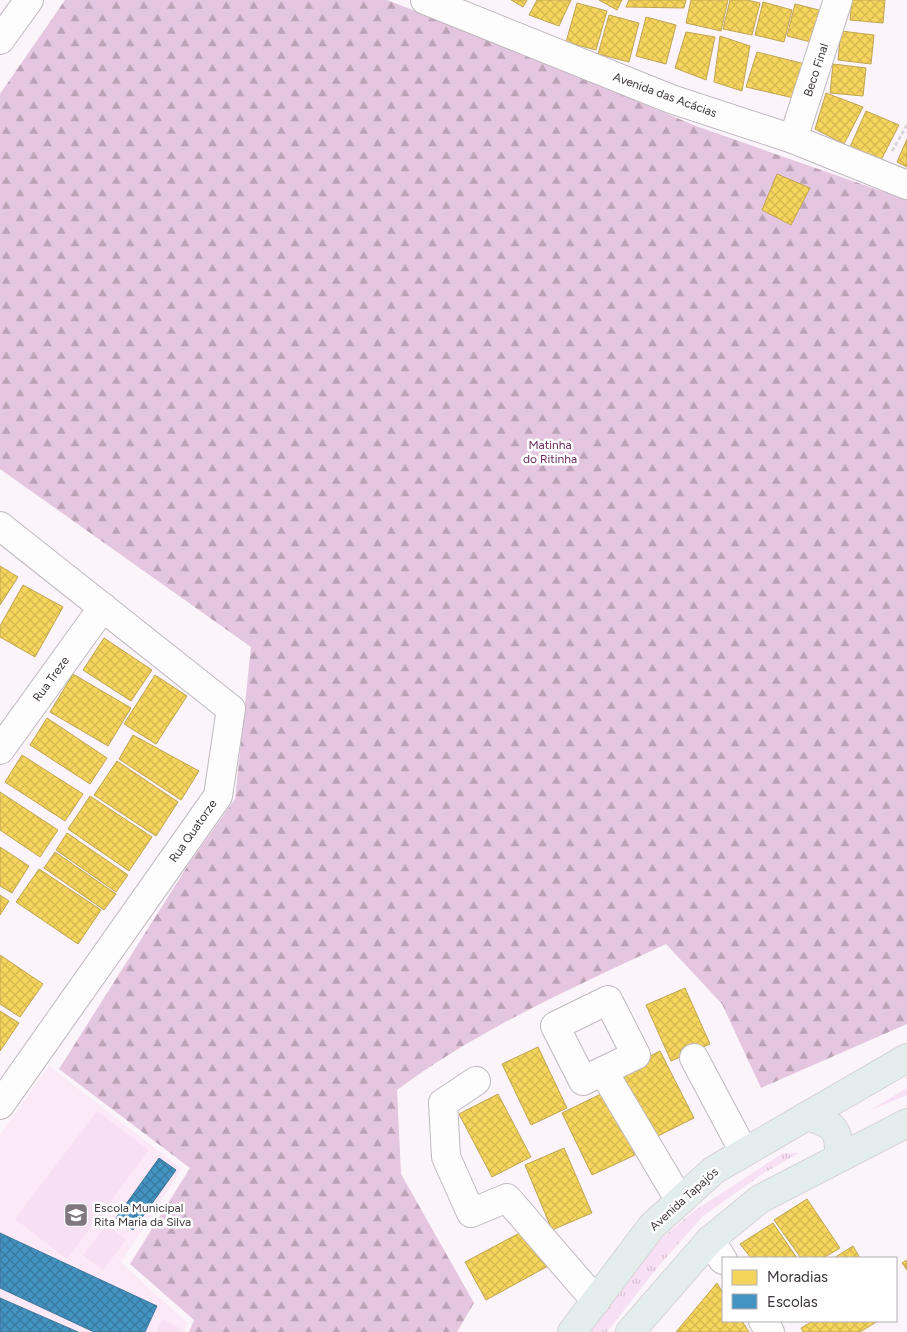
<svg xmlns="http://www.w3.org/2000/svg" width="907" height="1332" viewBox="0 0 907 1332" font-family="Figtree,sans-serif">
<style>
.built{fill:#fce9f8}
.grass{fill:url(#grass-tufts)}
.forest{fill:url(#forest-firs)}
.garden{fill:#f7e0f3}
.homes{fill:url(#homes-cross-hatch);stroke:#bfa552}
.schools{fill:url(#schools-cross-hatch);stroke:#42779a}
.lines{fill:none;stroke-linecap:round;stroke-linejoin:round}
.minor-casing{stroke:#bfb9be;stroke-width:30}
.major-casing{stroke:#d7d3d6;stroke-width:30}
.path{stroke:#d8d5d7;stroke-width:3;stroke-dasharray:4 2.5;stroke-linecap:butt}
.minor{stroke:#fefdfe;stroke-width:28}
.major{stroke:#e2edec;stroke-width:28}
.labels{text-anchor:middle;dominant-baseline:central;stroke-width:5;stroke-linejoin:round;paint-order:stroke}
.street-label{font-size:12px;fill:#3e363c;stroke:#fff}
.park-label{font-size:12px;fill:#682a60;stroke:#fff}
.poi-label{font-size:12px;fill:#3e363c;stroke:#fff;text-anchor:start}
</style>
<defs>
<pattern id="grass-tufts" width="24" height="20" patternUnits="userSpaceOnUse" patternTransform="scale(1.25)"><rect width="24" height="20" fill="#f7e0f3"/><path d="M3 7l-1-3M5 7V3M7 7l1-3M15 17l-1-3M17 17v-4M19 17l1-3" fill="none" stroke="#d5c1d1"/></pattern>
<pattern id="forest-firs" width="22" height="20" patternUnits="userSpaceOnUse" patternTransform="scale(1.25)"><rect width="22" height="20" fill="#e5c6e0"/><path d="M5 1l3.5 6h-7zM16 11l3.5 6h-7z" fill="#bba2b7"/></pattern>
<pattern id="homes-cross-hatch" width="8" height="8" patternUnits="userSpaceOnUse" patternTransform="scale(1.25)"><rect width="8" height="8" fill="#f6d55c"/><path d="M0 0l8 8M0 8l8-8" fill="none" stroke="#d4b751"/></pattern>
<pattern id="schools-cross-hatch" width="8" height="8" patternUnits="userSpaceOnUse" patternTransform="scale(1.25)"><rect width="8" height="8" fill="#4393c3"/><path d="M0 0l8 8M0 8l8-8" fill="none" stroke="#3979a0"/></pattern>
</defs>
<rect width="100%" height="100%" fill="#fbf4fa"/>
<polygon class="built" points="49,1066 182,1169 121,1262 187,1323 184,1332 0,1332 0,1135"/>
<polygon class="grass" points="783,1153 799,1153 764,1173 703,1216 657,1268 607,1332 589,1332 619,1289 662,1238 694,1211"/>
<path class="forest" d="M65 0H387L513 49 696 126 907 200V1024L761 1088 722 1004 666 944C574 987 479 1029 397 1090L401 1174 474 1303 457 1332H189L194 1320 130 1264 190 1168 59 1069 190 862 235 799 251 647 0 469V94Z"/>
<g class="garden">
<polygon points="907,1088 907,1095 869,1111"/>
<polygon points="97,1111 149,1150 67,1259 15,1219"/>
<polygon points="107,1225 126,1240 103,1270 83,1255"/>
<polygon points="163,1319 181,1329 179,1332 156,1332"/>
</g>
<g class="homes">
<polygon points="511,0 527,0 523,7"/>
<polygon points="537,0 571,0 559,26 529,15"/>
<polygon points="599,0 622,0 617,10"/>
<polygon points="629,0 686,0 684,8 626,7"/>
<polygon points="691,0 728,0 721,31 686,23"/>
<polygon points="730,0 747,0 760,3 752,35 723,29"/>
<polygon points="852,0 885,0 883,23 850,20"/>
<polygon points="763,2 792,10 784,42 755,35"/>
<polygon points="577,3 607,11 596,50 566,42"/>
<polygon points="795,4 823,11 815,43 787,36"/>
<polygon points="609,15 639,23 629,62 598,54"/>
<polygon points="646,17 676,25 666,64 636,56"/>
<polygon points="841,31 874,35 871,64 838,60"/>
<polygon points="686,32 715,37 706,80 675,68"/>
<polygon points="720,36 750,46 742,91 714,82"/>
<polygon points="757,52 813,66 798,99 746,87"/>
<polygon points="833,64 866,68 863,96 830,93"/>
<polygon points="826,93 863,107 844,144 815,129"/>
<polygon points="866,111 899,125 880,162 850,147"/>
<polygon points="907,139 907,167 897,162"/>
<polygon points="777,174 810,188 791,225 762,210"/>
<polygon points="0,566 18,577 0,605"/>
<polygon points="23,585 63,607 35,657 0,637 0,626"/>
<polygon points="104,638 152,670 131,701 83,670"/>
<polygon points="73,674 131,708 108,746 50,712"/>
<polygon points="155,675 187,696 156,744 124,724"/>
<polygon points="47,718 107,758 90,784 30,745"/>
<polygon points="133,735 199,771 181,800 119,759"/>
<polygon points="22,755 83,794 65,821 5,782"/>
<polygon points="117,761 178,802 156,836 94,795"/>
<polygon points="0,792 58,830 40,857 0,830"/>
<polygon points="90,796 152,837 129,871 68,829"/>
<polygon points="67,833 128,875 116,892 56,850"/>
<polygon points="0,847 29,866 12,893 0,886"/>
<polygon points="55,852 116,894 104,910 44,868"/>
<polygon points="39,869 101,910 78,944 16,902"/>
<polygon points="0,895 9,901 0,915"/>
<polygon points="0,955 43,984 20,1017 0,1004"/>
<polygon points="685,988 710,1044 671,1061 646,1005"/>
<polygon points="0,1011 19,1023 0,1051"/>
<polygon points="538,1047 567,1108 531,1125 502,1064"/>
<polygon points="660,1051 694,1118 654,1138 621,1071"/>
<polygon points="605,1092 635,1155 592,1175 562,1113"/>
<polygon points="498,1094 531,1157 492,1177 459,1114"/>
<polygon points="564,1148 592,1213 552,1230 525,1165"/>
<polygon points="807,1199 840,1248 823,1258 801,1258 774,1220"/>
<polygon points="773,1223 797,1258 751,1258 740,1244"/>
<polygon points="529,1228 550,1265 486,1300 465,1262"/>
<polygon points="853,1246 860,1258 834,1258"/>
<polygon points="907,1260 907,1270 902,1263"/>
<polygon points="717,1283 723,1293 723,1321 742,1321 749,1332 676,1332"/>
<polygon points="813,1321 878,1321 860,1332 803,1332 801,1328"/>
</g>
<g class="schools">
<polygon points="159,1158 176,1170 133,1230 116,1218"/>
<polygon points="0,1233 157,1306 145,1332 94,1332 0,1288"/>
<polygon points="0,1298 78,1332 0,1332"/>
</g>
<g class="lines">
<defs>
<g id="minor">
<polyline points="425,0 671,99 793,139 907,185"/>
<polyline points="0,40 29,0"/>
<polyline points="793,139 838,0"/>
<polyline points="0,526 231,709 218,796 0,1105"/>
<polyline points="0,750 103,607"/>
<polyline points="694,1058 744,1152"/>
<polyline points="603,1071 583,1081 555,1026 608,1000 636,1055 603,1071 680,1201"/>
<polyline points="476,1081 443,1103 446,1157 471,1213 507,1198 596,1301"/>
<polyline points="710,1240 723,1260"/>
<polyline points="763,1321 770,1332"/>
</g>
<g id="major">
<path d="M806 1116C832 1123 840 1128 839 1156"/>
<polyline points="572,1332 652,1226 714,1170 907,1058"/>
<polyline points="630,1332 710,1240 760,1199 907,1123"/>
</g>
</defs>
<use href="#minor" class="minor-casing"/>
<use href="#major" class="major-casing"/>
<polyline class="path" points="892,151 907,125"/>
<use href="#minor" class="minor"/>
<use href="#major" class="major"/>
</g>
<defs>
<symbol id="school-square" viewBox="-11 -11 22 22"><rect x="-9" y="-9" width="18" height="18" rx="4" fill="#80787e" stroke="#fff"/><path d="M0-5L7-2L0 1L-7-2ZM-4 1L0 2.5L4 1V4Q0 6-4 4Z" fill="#fff"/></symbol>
</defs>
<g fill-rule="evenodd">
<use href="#school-square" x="62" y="1201" width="28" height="28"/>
</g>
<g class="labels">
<g class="street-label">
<text transform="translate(816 70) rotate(-72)">Beco Final</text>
<text transform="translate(665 95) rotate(20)">Avenida das Acácias</text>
<text transform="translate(51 679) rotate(-54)">Rua Treze</text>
<text transform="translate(193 831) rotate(-55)">Rua Quatorze</text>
<text transform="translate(684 1199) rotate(-42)">Avenida Tapajós</text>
</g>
<g class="park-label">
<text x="550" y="445">Matinha<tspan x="550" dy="14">do Ritinha</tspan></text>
</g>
<g class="poi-label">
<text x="94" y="1208">Escola Municipal<tspan x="94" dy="14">Rita Maria da Silva</tspan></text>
</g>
</g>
<rect x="722" y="1257" width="175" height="65" fill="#ffffff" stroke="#b2afb1"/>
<rect x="732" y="1270" width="25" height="15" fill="#f6d55c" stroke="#b2afb1"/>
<text x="767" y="1282" font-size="15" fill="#3e363c">Moradias</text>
<rect x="732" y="1294" width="25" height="15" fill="#4393c3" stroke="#b2afb1"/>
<text x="767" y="1307" font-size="15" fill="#3e363c">Escolas</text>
</svg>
